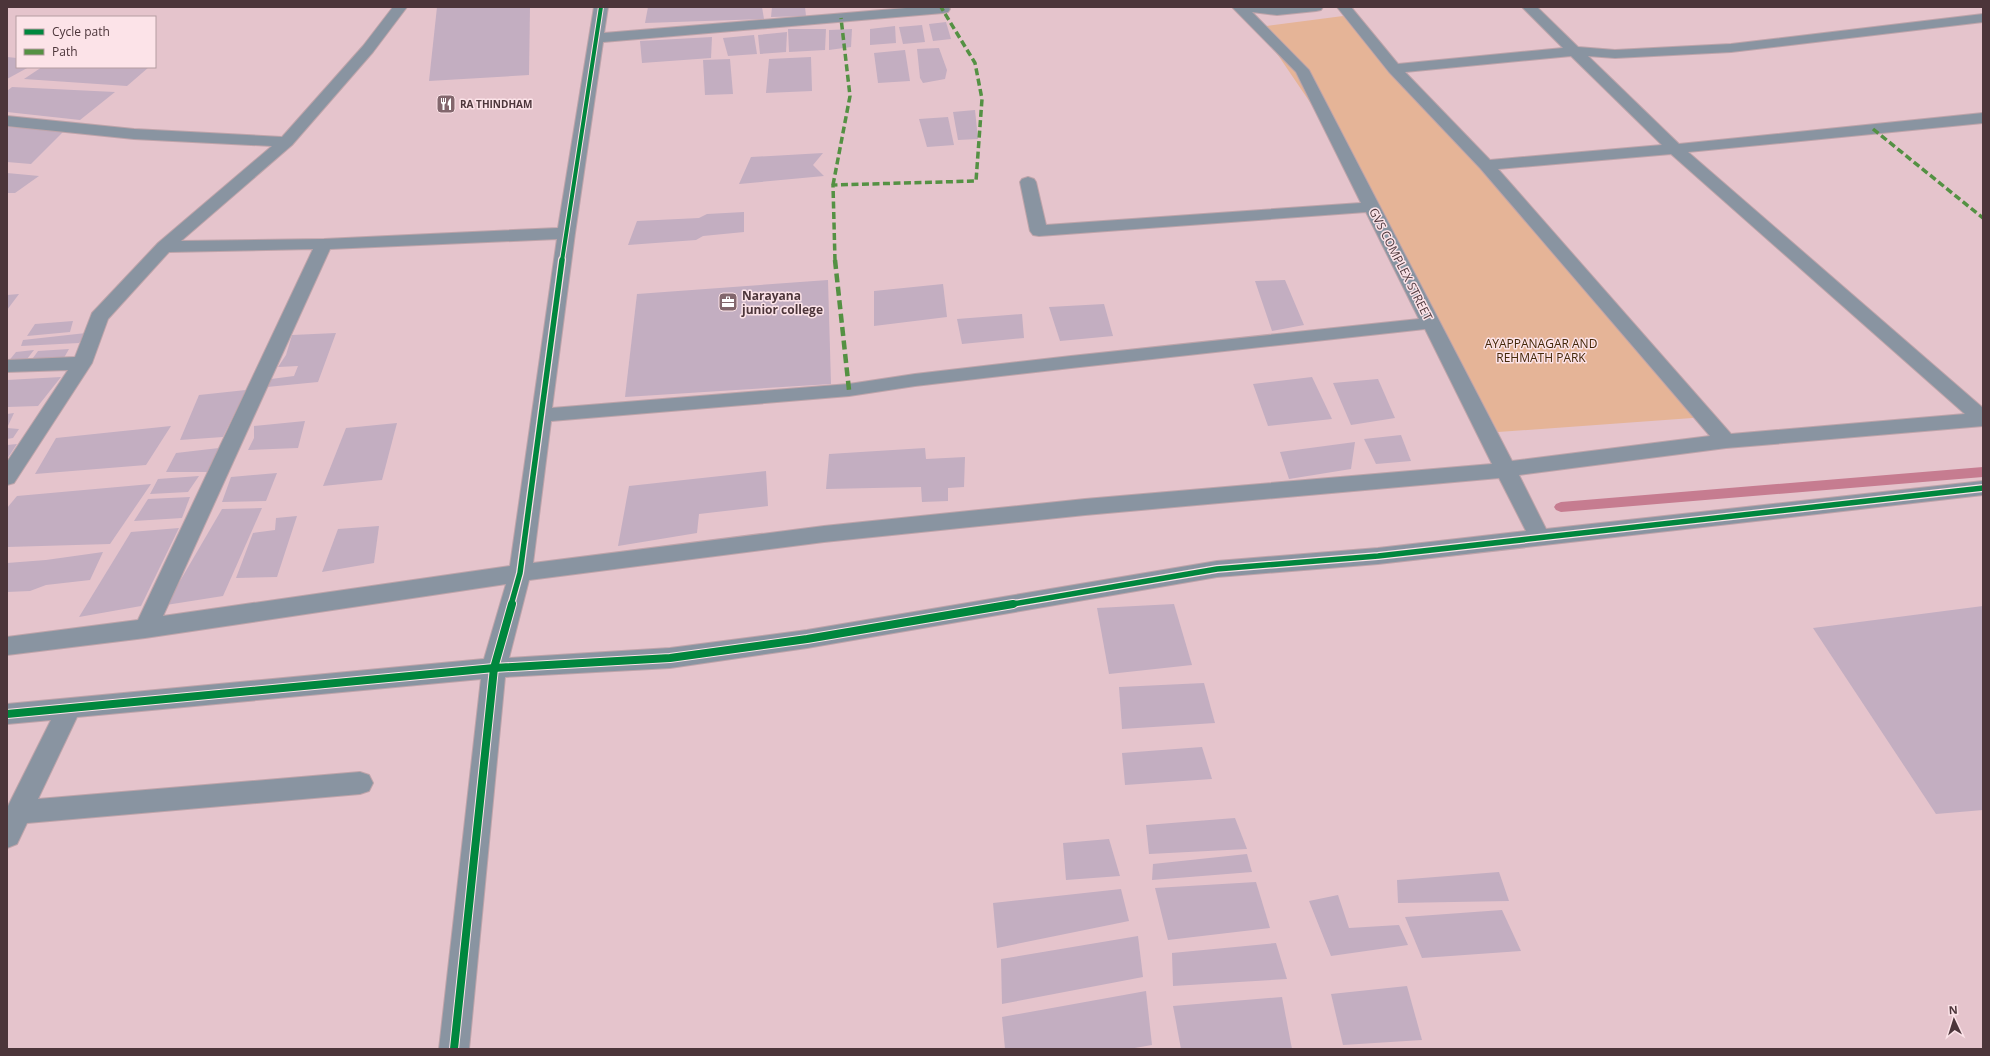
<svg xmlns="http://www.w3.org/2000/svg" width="1990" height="1056" viewBox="0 0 1990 1056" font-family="'Open Sans',sans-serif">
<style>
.green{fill:#e5b497}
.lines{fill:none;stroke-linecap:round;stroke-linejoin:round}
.stream{fill:#c67c90;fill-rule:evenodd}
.building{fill:#c3aec1}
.street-casing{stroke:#bea4aa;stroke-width:2}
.street{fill:#8994a1;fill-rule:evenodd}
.quiet-far1{stroke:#549143;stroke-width:3.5;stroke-dasharray:7 3.5;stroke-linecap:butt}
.quiet{stroke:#549143;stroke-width:4.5;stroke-dasharray:9 4.5;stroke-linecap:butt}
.cycleway-far2-casing{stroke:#fce3e8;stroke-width:6}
.cycleway-far1-casing{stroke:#fce3e8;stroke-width:8}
.cycleway-casing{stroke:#fce3e8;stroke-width:10}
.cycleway-far2{stroke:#00873e;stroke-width:4}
.cycleway-far1{stroke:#00873e;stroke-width:5.5}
.cycleway{stroke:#00873e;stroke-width:8}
.labels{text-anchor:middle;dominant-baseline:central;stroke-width:3;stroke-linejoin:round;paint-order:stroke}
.far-poi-label{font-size:10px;font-weight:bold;fill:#4c353a;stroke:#fce3e8;text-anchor:start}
.street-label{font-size:12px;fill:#4c353a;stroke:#fce3e8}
.poi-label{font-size:12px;font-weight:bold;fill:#4c353a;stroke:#fce3e8;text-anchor:start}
.park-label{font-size:12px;fill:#422607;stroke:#fce3e8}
</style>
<rect width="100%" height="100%" fill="#e5c4cc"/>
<polygon class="green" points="1343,16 1394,69 1706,417 1498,432 1345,154 1259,27"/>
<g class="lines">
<polygon class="stream" points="1983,467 1983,477 1561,512 1556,510 1554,507 1556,504 1561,502"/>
</g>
<g class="building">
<polygon points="437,7 530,7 529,75 429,81"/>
<polygon points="648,7 762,7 764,19 645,23"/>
<polygon points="772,7 805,7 806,16 771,17"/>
<polygon points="946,22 951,39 933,41 929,24"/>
<polygon points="922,25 925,42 903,44 899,27"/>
<polygon points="895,26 896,43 870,45 870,29"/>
<polygon points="788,29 826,29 825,50 789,52"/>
<polygon points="852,29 851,47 829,50 829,30"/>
<polygon points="787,32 786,52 760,54 758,35"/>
<polygon points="754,35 757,54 728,56 723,38"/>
<polygon points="712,37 711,58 642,63 640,41"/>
<polygon points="939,48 947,70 945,79 923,83 920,78 917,49"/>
<polygon points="905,50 910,81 878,83 874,53"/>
<polygon points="7,57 17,58 17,67 29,67 7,79"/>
<polygon points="811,57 812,91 766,93 769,59"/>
<polygon points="730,59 733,94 705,95 703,60"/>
<polygon points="42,67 149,67 127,86 24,79"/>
<polygon points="12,87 115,92 80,120 7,112 7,91"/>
<polygon points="975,110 978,139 958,140 953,112"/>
<polygon points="948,117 954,145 927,147 919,119"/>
<polygon points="7,127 65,130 31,164 7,162"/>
<polygon points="823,153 813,165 824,176 739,184 751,157"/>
<polygon points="7,173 39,176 15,193 7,193"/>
<polygon points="744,212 744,232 703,236 696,240 628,245 637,221 699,218 707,214"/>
<polygon points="828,280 831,384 625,397 637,294"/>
<polygon points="1285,280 1304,325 1272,331 1255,281"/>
<polygon points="943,284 947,317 874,326 874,291"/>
<polygon points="19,294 7,310 7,295"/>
<polygon points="1104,304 1113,336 1060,341 1049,307"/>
<polygon points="1022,314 1024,338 962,344 957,319"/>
<polygon points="73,321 70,332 27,336 35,324"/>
<polygon points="86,333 79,343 21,346 23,340"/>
<polygon points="336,333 318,382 267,387 271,379 294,376 298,366 278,367 286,355 292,335"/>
<polygon points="69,349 61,363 28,365 38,351"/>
<polygon points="34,350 24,363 7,363 16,352"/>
<polygon points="61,377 38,406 7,407 7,380"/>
<polygon points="1312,377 1332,419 1268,426 1253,384"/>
<polygon points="1378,379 1395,418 1351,425 1333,383"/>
<polygon points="246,390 223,437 180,440 199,395"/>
<polygon points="14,413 7,428 19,429 13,438 7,439 7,414"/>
<polygon points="305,421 298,448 248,450 254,438 254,426"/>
<polygon points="397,423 382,480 323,486 346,428"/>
<polygon points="171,426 146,465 35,474 56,438"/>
<polygon points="1401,435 1411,461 1376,464 1364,439"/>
<polygon points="1355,442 1351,469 1289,479 1280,452"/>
<polygon points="17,444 7,459 7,445"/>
<polygon points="219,448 207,472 166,472 176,453"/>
<polygon points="925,448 926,459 965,457 964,487 948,488 948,501 922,502 921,487 826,489 829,454"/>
<polygon points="766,471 768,506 699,514 697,533 618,546 629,486"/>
<polygon points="277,473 266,501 222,502 231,477"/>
<polygon points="199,476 188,492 150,494 158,479"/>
<polygon points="151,484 110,544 7,547 7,508 17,496"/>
<polygon points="190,497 182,518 134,521 148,499"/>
<polygon points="262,508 223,596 166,605 222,509"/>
<polygon points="297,516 277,577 236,578 253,533 275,530 276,518"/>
<polygon points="379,526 374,563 322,572 338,529"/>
<polygon points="179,528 141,606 79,617 131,532"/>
<polygon points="103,552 90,580 46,585 30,591 7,592 7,563 46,560"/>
<polygon points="1174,604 1192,665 1109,674 1097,608"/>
<polygon points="1983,606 1983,810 1936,814 1813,628"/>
<polygon points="1204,683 1215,723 1122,729 1119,687"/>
<polygon points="1202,747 1212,779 1125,785 1122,753"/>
<polygon points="1235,818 1247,849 1149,854 1146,825"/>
<polygon points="1109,839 1120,876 1066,880 1063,843"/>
<polygon points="1247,854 1252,872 1152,880 1153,864"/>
<polygon points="1499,872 1509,901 1398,903 1397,880"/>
<polygon points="1256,882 1270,928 1168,940 1155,888"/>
<polygon points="1121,889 1129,921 997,948 993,903"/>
<polygon points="1338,895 1349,928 1399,925 1408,945 1331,956 1309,901"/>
<polygon points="1502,910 1521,951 1422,958 1405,917"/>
<polygon points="1138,936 1143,977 1002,1004 1001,959"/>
<polygon points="1276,943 1287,979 1173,986 1172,953"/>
<polygon points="1407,986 1422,1040 1343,1045 1331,994"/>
<polygon points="1146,991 1152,1045 1129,1049 1005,1049 1002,1017"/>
<polygon points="1282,997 1292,1049 1181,1049 1173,1006"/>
</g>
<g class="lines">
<defs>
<path id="street" d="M393 7H407L373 52 292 145 181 241 324 239 558 228 594 7H608L604 33 918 7H948L950 9 948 12 943 13 603 42 575 233 552 408 849 384 915 374 1071 356 1419 319 1366 212 1039 236 1033 235 1030 231 1020 182 1022 179 1028 177 1034 179 1036 182 1046 225 1361 203 1296 72 1232 7H1323L1321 10 1316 11 1277 15 1252 12 1309 70 1512 461 1710 436 1480 168 1389 72 1337 7H1351L1398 64 1563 48 1522 7H1537L1578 47 1615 50 1731 44 1983 14V22L1731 52 1615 58 1588 56 1679 144 1983 113V123L1688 152 1983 408V426L1726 448 1519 475 1546 529 1983 481V495L1378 564 1217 577 807 648 670 668 505 677 469 1049H439L481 679 77 717 38 799 360 772 369 775 373 783 369 791 360 794 27 823 17 844 7 848V808L51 720 7 724V704L484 659 506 584 145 638 7 655V637L138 620 313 249 169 252 108 319 92 363 14 483 7 485V462L68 370 7 372V360L75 357 92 313 158 243 272 146 134 139 7 126V116L134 129 282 137 363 46ZM1571 56 1662 145 1490 160 1405 72ZM1671 154 1965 414 1731 434 1498 169ZM557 239 510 566 163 616 330 249ZM1425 329 1492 464 1085 499 824 526 533 563 551 421 849 396 915 386 1071 368ZM1499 478 1526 531 1378 548 1217 561 807 630 670 648 509 658 529 580 824 542 1085 515Z"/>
</defs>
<use href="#street" class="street-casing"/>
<use href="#street" class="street"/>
<g class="quiet-far1">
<polyline points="1873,129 1983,218"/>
<polyline points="833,185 850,96 841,18"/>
<polyline points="835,261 833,185 976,181 982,99 975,63 941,7"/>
</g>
<polyline class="quiet" points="835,260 849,390"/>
<defs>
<polyline id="cycleway-far2" points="562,261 601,7"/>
<g id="cycleway-far1">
<polyline points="511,605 520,573 562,260"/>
<polyline points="1007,605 1217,569 1378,556 1983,488"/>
</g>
<g id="cycleway">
<polyline points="7,714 494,668 670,658 807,639 1013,604"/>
<polyline points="454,1049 494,668 512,604"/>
</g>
</defs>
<use href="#cycleway-far2" class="cycleway-far2-casing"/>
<use href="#cycleway-far1" class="cycleway-far1-casing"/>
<use href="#cycleway" class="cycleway-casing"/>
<use href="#cycleway-far2" class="cycleway-far2"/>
<use href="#cycleway-far1" class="cycleway-far1"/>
<use href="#cycleway" class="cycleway"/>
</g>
<defs>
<symbol id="restaurant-square" viewBox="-11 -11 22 22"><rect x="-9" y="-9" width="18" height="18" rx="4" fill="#82676d" stroke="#fce3e8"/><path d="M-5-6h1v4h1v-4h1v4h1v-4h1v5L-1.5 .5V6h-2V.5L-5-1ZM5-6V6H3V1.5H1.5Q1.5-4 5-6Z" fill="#fff"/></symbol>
<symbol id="office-square" viewBox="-11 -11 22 22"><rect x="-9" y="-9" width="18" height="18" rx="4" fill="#82676d" stroke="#fce3e8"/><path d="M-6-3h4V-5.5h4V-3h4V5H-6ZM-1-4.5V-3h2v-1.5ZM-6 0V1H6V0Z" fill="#fff"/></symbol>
</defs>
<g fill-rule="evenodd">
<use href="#restaurant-square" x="435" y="93" width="22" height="22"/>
<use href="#office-square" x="717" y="291" width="22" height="22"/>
</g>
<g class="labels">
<g class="far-poi-label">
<text x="460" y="104">RA THINDHAM</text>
</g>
<g class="street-label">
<text transform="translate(1401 264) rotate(63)">GVS COMPLEX STREET</text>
</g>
<g class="poi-label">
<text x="742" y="295">Narayana<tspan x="742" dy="14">junior college</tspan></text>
</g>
<g class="park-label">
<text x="1541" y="343">AYAPPANAGAR AND<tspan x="1541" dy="14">REHMATH PARK</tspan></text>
</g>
</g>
<rect width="1990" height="1056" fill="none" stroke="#4c353a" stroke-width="16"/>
<rect x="16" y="16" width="140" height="52" fill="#fce3e8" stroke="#b69da2"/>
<rect x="24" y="29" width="20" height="6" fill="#00873e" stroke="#b69da2"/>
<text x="52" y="36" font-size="12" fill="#4c353a">Cycle path</text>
<rect x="24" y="49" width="20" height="6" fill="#549143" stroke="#b69da2"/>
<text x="52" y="56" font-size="12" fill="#4c353a">Path</text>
<g transform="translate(1954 1020) rotate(356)" stroke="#fce3e8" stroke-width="3" paint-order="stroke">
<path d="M0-3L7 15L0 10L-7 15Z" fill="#4c353a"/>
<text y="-6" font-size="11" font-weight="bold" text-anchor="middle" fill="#4c353a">N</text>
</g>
</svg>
